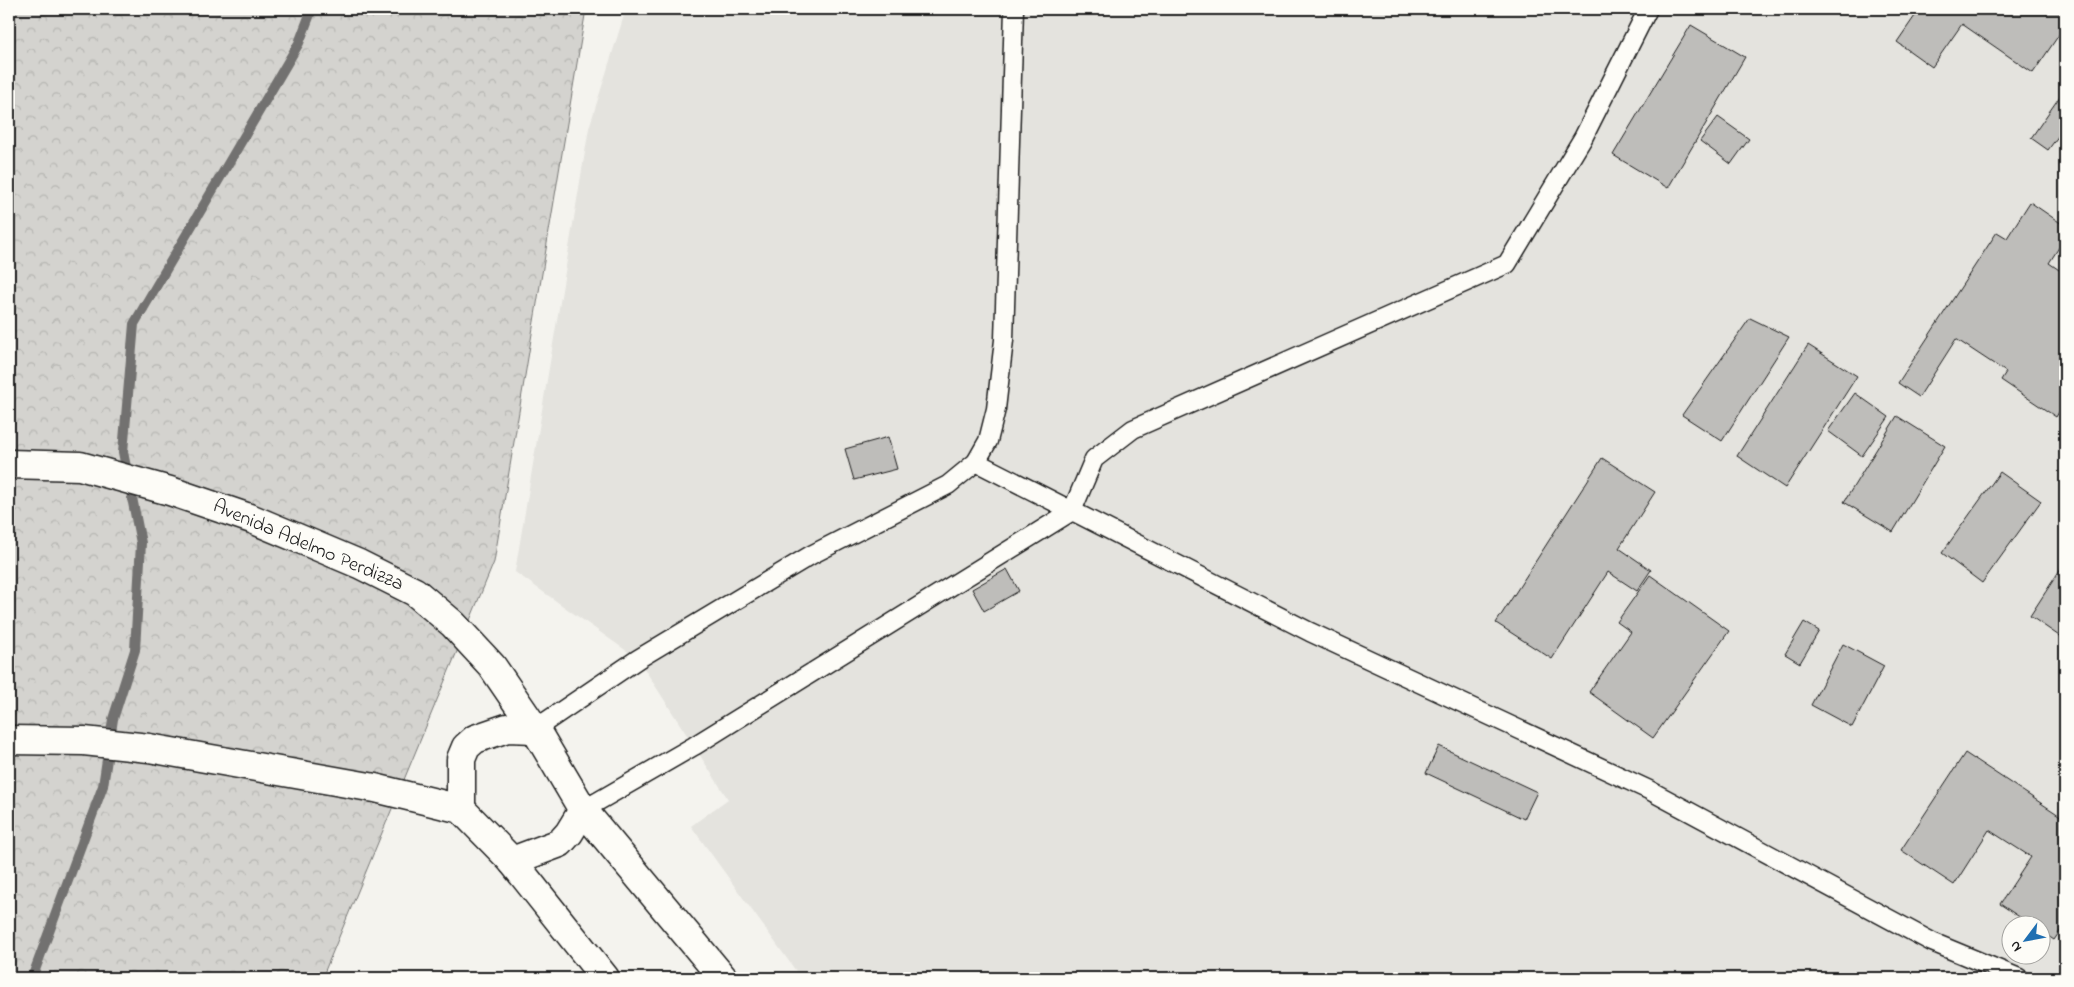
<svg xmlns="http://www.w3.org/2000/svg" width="2074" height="987" viewBox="0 0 2074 987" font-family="'Indie Flower',sans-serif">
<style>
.built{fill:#e4e3de;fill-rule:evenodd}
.forest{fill:url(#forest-crowns);stroke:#787876}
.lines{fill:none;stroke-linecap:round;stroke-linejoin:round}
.stream{stroke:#72716f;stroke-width:10}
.building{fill:#bebdba;stroke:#1c1c1c}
.service-casing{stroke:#1c1c1c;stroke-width:21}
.secondary-casing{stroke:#1c1c1c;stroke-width:31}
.service{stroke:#fdfcf7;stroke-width:18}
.secondary{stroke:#fdfcf7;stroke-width:28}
.labels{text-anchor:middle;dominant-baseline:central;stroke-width:4.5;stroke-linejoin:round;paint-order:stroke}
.street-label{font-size:20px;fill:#1c1c1c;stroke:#fdfcf7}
</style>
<defs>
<pattern id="forest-crowns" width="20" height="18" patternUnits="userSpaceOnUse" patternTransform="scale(1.25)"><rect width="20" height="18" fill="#d4d3cf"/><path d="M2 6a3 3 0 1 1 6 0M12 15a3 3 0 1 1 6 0" fill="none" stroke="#b5b5b1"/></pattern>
</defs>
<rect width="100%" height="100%" fill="#f4f3ee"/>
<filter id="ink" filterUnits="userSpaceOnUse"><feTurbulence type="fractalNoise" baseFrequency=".02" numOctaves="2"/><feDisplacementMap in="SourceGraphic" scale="10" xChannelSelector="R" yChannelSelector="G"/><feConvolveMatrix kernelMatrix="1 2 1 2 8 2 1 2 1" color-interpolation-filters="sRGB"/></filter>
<g filter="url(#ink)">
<path class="built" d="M626 9H2065V978H801L691 826 728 799 638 659 515 572 589 128ZM2012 924H2042V954H2012Z"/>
<polygon class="forest" points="9,9 586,9 494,562 322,978 9,978 9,547 13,535 9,512"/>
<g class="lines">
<polyline class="stream" points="32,978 103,786 113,719 135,650 141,543 123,452 134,324 299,43 312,9"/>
</g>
<g class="building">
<polygon points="1911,9 2065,9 2065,26 2033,73 1962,24 1932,67 1897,42 1917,13"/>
<polygon points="1691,25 1745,57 1668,188 1613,155"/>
<polygon points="2065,89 2065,127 2048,150 2031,138"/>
<polygon points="1718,117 1749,139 1731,164 1700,141"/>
<polygon points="2030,202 2065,226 2065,238 2049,263 2065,274 2065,402 2056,417 2001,380 2006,372 1956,339 1919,397 1898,383 1997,232 2007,238"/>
<polygon points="1750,318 1789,337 1722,441 1682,415"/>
<polygon points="1808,345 1857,376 1785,488 1737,456"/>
<polygon points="1855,393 1889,417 1862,456 1828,431"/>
<polygon points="1897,416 1945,446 1893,532 1844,502"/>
<polygon points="888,437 897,469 854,480 845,449"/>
<polygon points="1602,458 1655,492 1619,548 1651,570 1637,591 1608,572 1552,659 1496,623"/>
<polygon points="2000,472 2041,501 1982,583 1942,553"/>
<polygon points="2065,562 2065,640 2030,616"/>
<polygon points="1007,569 1019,591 984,611 972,589"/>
<polygon points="1650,575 1729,631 1653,738 1589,692 1631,632 1617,622"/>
<polygon points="1804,622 1819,631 1800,663 1785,654"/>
<polygon points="1843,644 1884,666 1852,727 1811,705"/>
<polygon points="1439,746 1537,792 1524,819 1426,773"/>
<polygon points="1965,753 2065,819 2065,924 2054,940 2042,932 2042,924 2030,924 2000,904 2031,857 1989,830 1954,885 1901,850"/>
</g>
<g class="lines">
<defs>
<g id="service">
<polyline points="976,462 1310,632 1649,790 1932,942 2019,978"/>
<polyline points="535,729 638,659 811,555 948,485 976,462 988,441 996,409 1004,340 1014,9"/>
<polyline points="583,810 694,746 1072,511 1094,459 1133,429 1507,264 1583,138 1648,9"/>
</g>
<g id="secondary">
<polyline points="9,464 80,466 170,491 252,519 307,542 359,564 415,592 453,624 492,666 535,729 583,810 723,978"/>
<polyline points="9,740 84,741 149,748 375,788 461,809 512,861 605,978"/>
<polyline points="461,809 461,759 466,747 475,739 507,728 535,729"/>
<polyline points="512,861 560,843 569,833 583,810"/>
</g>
</defs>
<use href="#service" class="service-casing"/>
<use href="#secondary" class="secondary-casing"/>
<use href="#service" class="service"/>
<use href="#secondary" class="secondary"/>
</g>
</g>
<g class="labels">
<g class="street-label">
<text transform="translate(308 546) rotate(23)">Avenida Adelmo Perdizza</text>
</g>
</g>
<rect width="2074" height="987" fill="none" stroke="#fdfcf7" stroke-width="30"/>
<rect x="15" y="15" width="2044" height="957" fill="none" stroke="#1c1c1c" stroke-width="2" filter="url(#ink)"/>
<g transform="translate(2026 940) rotate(238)"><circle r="24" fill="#fdfcf7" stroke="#a3a29f"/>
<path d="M0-4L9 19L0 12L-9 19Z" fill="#1f6fb2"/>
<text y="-8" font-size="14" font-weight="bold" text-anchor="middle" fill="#1c1c1c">N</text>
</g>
</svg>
